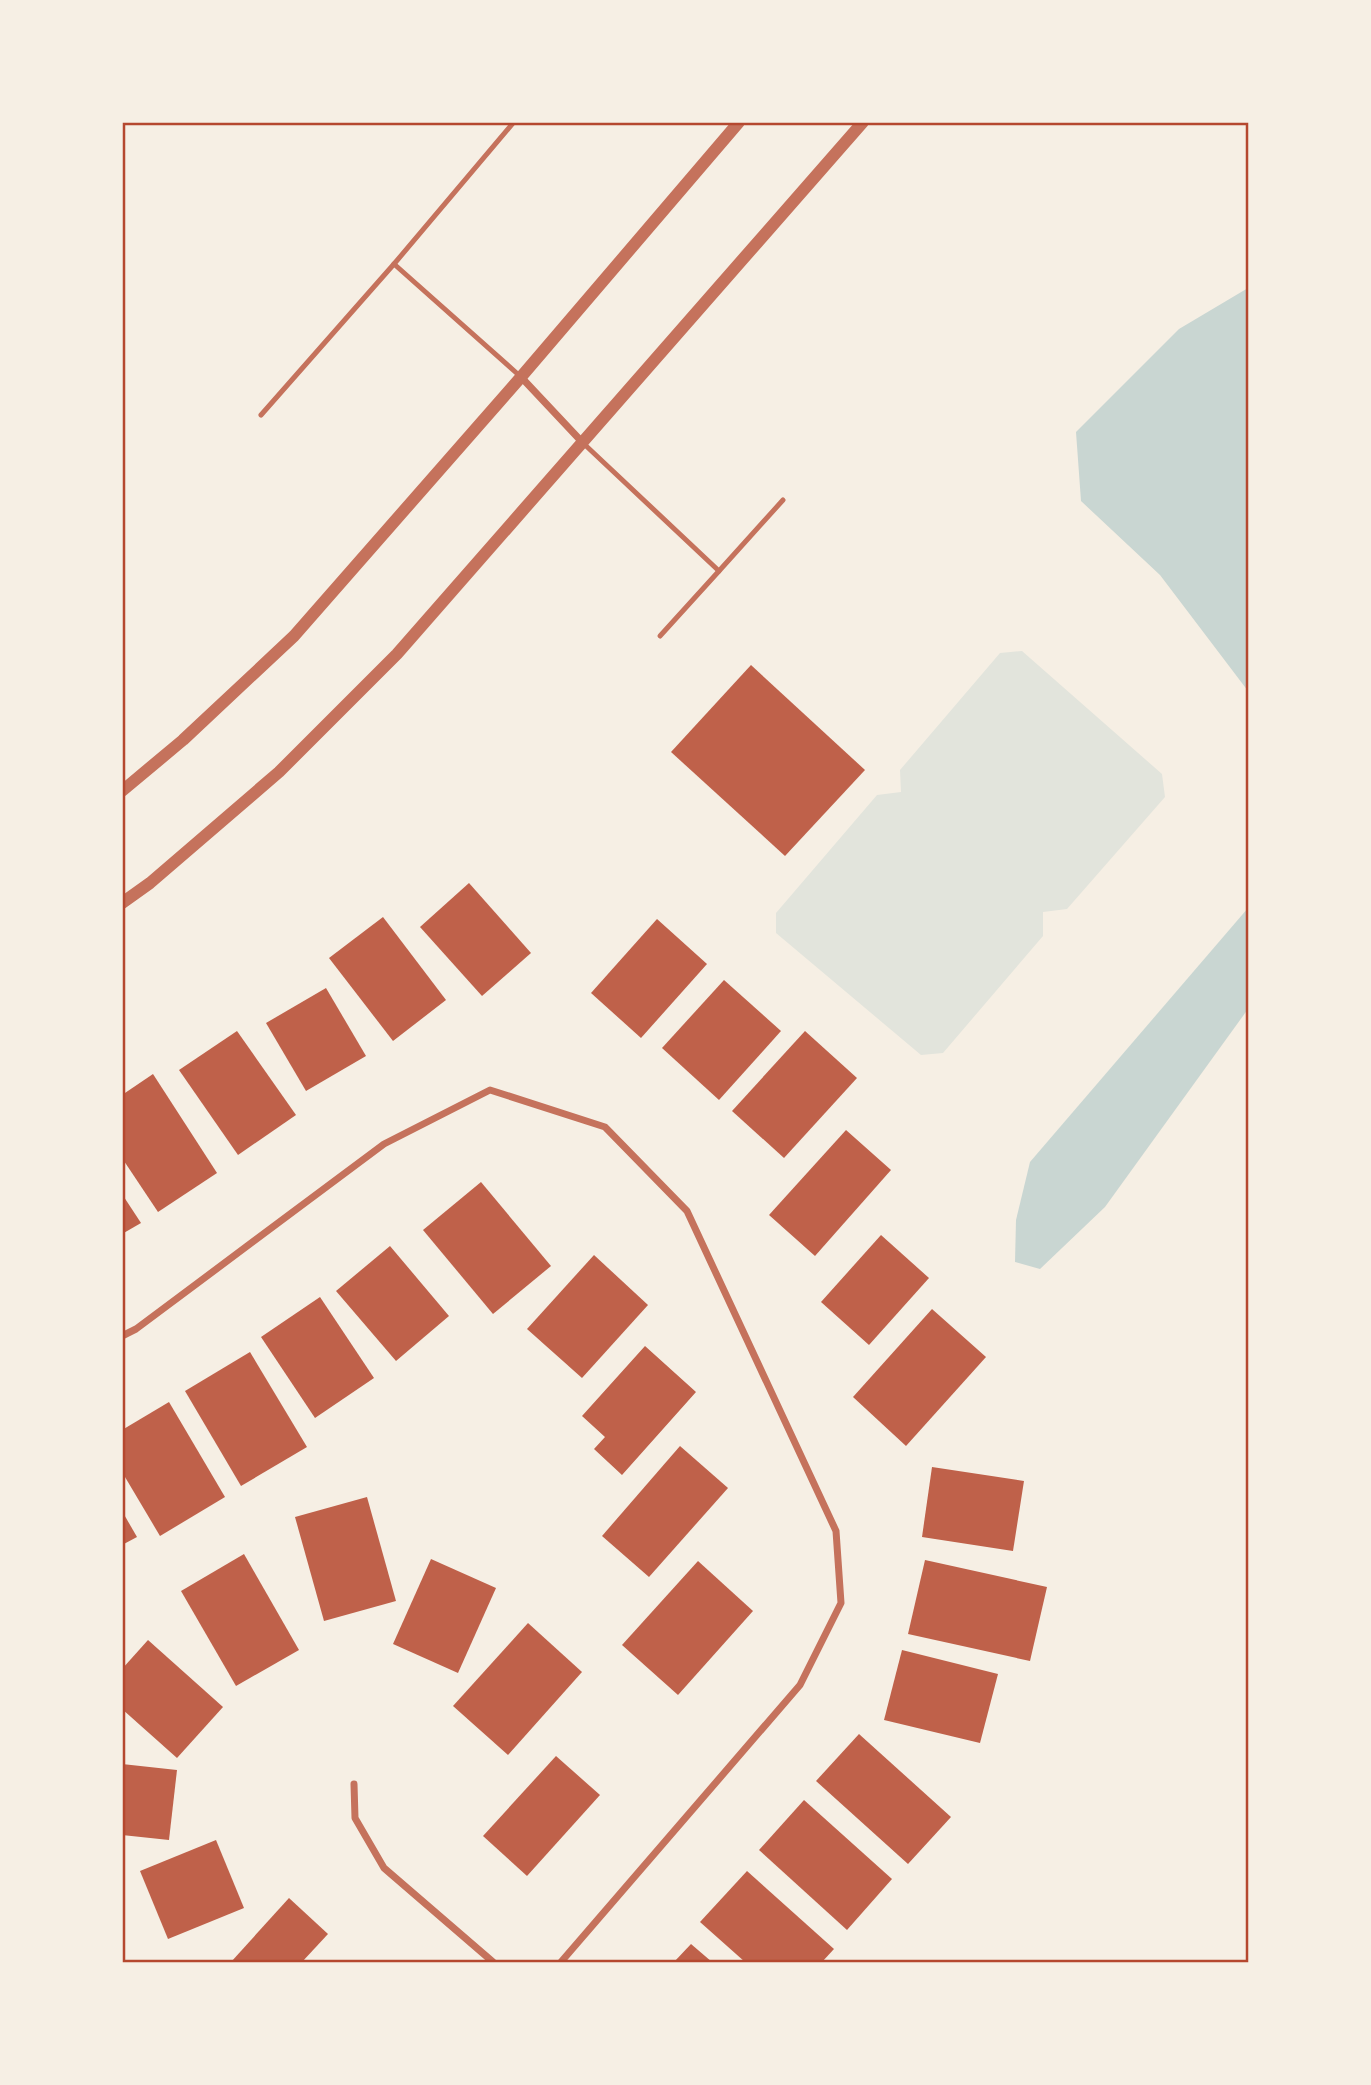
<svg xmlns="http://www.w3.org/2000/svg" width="1371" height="2085" viewBox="0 0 1371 2085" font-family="'Nunito Sans',sans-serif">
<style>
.green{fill:#e2e4dc}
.water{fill:#c9d6d2}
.building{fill:#bf614a}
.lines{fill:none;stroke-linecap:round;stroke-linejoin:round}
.service{stroke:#c5725c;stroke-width:5}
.minor{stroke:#c5725c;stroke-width:7}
.tertiary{stroke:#c5725c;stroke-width:12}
.neatline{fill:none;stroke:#b5482f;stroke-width:2.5}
</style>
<rect width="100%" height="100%" fill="#f6efe4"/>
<polygon class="green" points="1022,651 1162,774 1165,797 1067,909 1043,912 1043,936 943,1053 921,1055 776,933 776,913 877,795 901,792 900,770 1000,653"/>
<g class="water">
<polygon points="1248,288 1248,691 1160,575 1081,501 1076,432 1179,329"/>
<polygon points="1248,908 1248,1009 1105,1207 1040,1269 1015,1262 1016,1220 1030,1162"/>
</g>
<g class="building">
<polygon points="751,665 865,770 785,856 671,752"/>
<polygon points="469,883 531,953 482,996 420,927"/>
<polygon points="383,917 446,1000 393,1041 329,958"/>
<polygon points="657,919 707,964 641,1038 591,993"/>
<polygon points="724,980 781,1031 719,1100 662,1048"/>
<polygon points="326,988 366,1056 306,1091 266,1023"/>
<polygon points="237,1031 296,1115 238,1155 179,1070"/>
<polygon points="805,1031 857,1078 784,1158 732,1111"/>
<polygon points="153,1074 217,1173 158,1212 122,1158 122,1095"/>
<polygon points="846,1130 891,1170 815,1256 769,1215"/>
<polygon points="481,1182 551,1266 493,1314 423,1230"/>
<polygon points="122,1194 141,1223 122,1234"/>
<polygon points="881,1235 929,1278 869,1345 821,1302"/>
<polygon points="390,1246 449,1316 396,1361 336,1291"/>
<polygon points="594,1255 648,1305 582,1378 527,1329"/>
<polygon points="320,1297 374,1378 315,1418 261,1337"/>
<polygon points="932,1309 986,1357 906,1446 853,1397"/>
<polygon points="645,1346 696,1392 622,1475 594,1449 605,1437 582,1416"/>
<polygon points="250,1352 307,1447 241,1486 185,1391"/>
<polygon points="169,1402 225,1497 160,1536 122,1472 122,1430"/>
<polygon points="680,1446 728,1488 649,1577 602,1536"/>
<polygon points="932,1467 1024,1481 1013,1551 922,1537"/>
<polygon points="367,1497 396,1601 324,1621 295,1517"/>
<polygon points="122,1511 137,1537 122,1545"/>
<polygon points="244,1554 299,1650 236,1686 181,1591"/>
<polygon points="431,1559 496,1588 458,1673 393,1644"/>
<polygon points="925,1560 1047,1587 1030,1661 908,1634"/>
<polygon points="698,1561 753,1611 678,1695 622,1645"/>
<polygon points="528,1623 582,1672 508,1755 453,1706"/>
<polygon points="148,1640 223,1707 177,1758 122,1709 122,1669"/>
<polygon points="902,1650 998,1674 980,1743 884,1720"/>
<polygon points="859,1734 951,1817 908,1864 816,1781"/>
<polygon points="556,1756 600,1795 527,1876 483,1836"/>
<polygon points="122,1764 177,1770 169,1840 122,1835"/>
<polygon points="804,1800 892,1879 847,1930 759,1850"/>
<polygon points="216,1840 244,1908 168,1939 140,1871"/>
<polygon points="747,1871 834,1949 822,1962 745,1962 700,1922"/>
<polygon points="289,1898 328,1934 302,1962 231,1962"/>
<polygon points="691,1944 712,1962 674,1962"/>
</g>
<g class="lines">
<g class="service">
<polyline points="394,264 521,377"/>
<polyline points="261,415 394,264 514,122"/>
<polyline points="583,443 719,571 783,500"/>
<polyline points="660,636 719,571"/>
</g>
<g class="minor">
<polyline points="521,377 583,443"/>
<polyline points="122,1336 136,1329 384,1144 490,1090 605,1127 687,1211 836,1531 841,1603 800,1685 561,1962"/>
<polyline points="354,1784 355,1818 384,1868 493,1962"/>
</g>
<g class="tertiary">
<polyline points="122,791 183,740 294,636 521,377 739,122"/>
<polyline points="122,903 150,883 279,772 397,654 863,122"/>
</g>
</g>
<rect width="1371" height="2085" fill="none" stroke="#f6efe4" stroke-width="248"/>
<rect x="124" y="124" width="1123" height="1837" class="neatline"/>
</svg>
